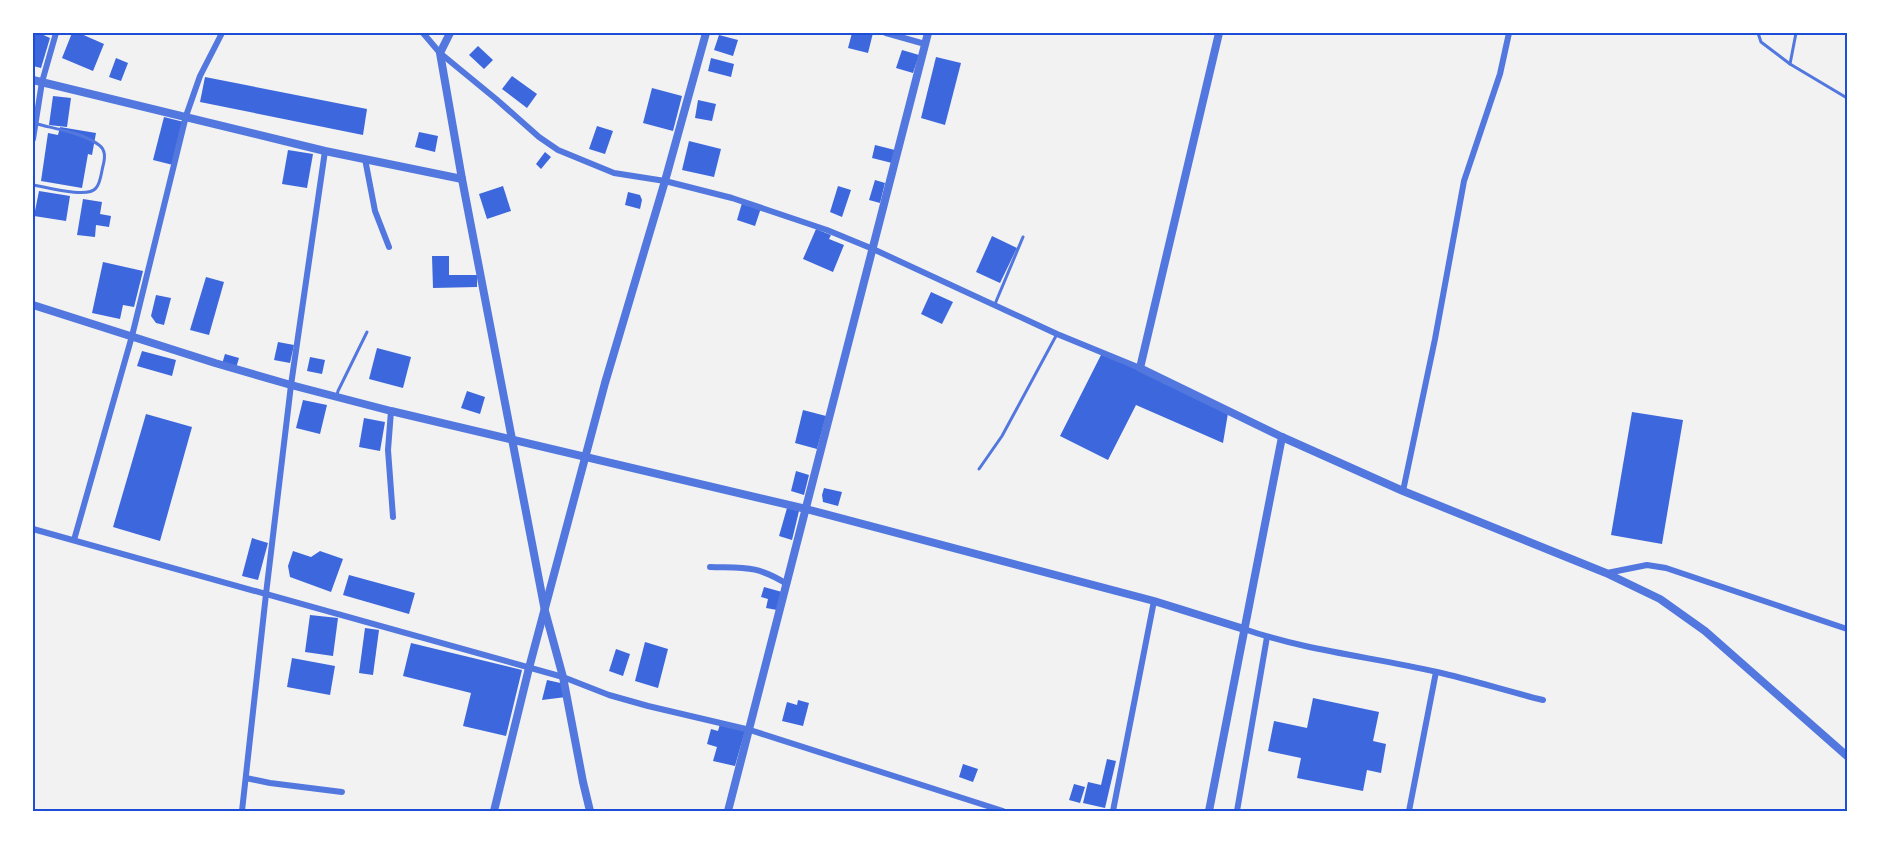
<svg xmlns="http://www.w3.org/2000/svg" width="1880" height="844" viewBox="0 0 1880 844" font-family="Commissioner,sans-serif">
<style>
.building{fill:#3d67dc}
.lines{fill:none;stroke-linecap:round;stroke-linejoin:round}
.service{stroke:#5277de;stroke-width:3}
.minor{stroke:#5277de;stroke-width:6}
.tertiary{stroke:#5277de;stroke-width:8}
.neatline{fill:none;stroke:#1d4ed8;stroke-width:2}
</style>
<rect width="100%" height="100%" fill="#f2f2f2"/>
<g class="building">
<polygon points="33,33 39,33 50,38 41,68 33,66"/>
<polygon points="72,33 79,33 104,44 93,71 62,58"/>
<polygon points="852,33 873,33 868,53 848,48"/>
<polygon points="719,35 738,40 733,56 714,50"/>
<polygon points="478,46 493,60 484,69 469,55"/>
<polygon points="902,50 919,55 913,73 896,68"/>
<polygon points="936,57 961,63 945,125 921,118"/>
<polygon points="116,58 128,63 121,81 109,77"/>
<polygon points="711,58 734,64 731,77 708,71"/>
<polygon points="512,76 537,94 527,108 502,89"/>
<polygon points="205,77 367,109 363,135 200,102"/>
<polygon points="652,88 682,96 673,131 643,123"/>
<polygon points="53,96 71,98 67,127 49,125"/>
<polygon points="698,100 716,104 712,121 695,118"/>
<polygon points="164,117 184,122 173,165 153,160"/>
<polygon points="597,126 613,131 605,154 589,149"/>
<polygon points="60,127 96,133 92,155 88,154 82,188 41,181 48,133 58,135"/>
<polygon points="419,132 438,136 435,152 415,147"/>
<polygon points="689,141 721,149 714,177 682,170"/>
<polygon points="875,145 895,150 892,163 872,158"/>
<polygon points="288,150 313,154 307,188 282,184"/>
<polygon points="545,152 551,157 541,169 536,164"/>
<polygon points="875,180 885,183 880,203 869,200"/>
<polygon points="503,186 511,211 487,219 479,194"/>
<polygon points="838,186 851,190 842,217 830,212"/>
<polygon points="39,191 70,196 66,221 34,216"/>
<polygon points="628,192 640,195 642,200 640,209 625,205"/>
<polygon points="83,199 102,202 100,214 111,216 109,227 96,225 95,237 77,235"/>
<polygon points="742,203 761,208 755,226 737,220"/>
<polygon points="816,229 831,235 829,239 844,245 833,272 803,259"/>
<polygon points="992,236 1017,248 1000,283 976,272"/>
<polygon points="432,256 449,256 449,275 477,275 477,287 433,288"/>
<polygon points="103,262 143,271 134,307 123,305 120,319 92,313"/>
<polygon points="206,277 224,282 209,335 190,330"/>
<polygon points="931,292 953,302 942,324 921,314"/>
<polygon points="156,295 171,298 164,325 156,323 151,316"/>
<polygon points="278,342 294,345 290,363 274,360"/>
<polygon points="377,348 411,357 403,388 369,379"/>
<polygon points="142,351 176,360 172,376 137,366"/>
<polygon points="1102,353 1228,413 1223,443 1136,405 1108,460 1060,436"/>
<polygon points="225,354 239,358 236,368 222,364"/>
<polygon points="310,357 325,360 322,374 307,371"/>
<polygon points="467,391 485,397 480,414 461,408"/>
<polygon points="303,400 327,405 320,434 296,428"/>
<polygon points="803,410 826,416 817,449 795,443"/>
<polygon points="1632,412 1683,420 1662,544 1611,535"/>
<polygon points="146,414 192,427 160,541 113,527"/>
<polygon points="364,418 385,422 380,451 359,447"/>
<polygon points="796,471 809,475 804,495 791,491"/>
<polygon points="824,488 842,492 838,506 823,502 822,495"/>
<polygon points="787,508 799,511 792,540 779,536"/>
<polygon points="252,538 268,543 258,580 242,576"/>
<polygon points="293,551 311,557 320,551 343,559 331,592 290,577 288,566"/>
<polygon points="349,575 415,593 409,614 343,595"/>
<polygon points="764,587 782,592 777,610 766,608 768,599 761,597"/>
<polygon points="310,615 338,618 333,656 305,652"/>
<polygon points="365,628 379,630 373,675 359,673"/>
<polygon points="645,642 668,649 658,688 635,681"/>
<polygon points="411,643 522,670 506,736 463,726 471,693 403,676"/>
<polygon points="616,649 630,654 623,676 609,671"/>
<polygon points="292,658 335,666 330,695 287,687"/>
<polygon points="547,680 565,684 566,697 542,700"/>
<polygon points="1313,698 1379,712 1373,741 1386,744 1381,773 1367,770 1363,791 1297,778 1301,758 1268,751 1274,721 1307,728"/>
<polygon points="798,700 809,703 803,726 782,721 787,702 797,705"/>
<polygon points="720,724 745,731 735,766 713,761 717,747 707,744 711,729 718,731"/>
<polygon points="1107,759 1116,761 1105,808 1083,803 1088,782 1101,785"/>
<polygon points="963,764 978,769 973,782 959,777"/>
<polygon points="1074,784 1085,787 1080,803 1069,800"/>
</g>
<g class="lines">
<g class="service">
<polyline points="1758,33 1761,42 1790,64 1847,98"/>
<polyline points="1790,64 1796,33"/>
<path d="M33 185C46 187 88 199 96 188 101 182 101 173 103 166 105 158 106 150 99 145 83 133 56 129 37 124"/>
<polyline points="995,304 1023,237"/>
<polyline points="337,395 338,391 367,332"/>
<polyline points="979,469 1002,436 1057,334"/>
</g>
<g class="minor">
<polyline points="423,33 440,53 496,99 539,137 558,150 614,173 665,181 732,198 827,230 873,249 1057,334 1140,368"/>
<polyline points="886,33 925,44"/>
<polyline points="33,139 42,82 56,33"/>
<polyline points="365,159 375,211 389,247"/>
<polyline points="391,411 388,450 393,517"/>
<polyline points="1403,491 1435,339 1464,181 1500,74 1509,33"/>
<polyline points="33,529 563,677 609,695 648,706 750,730 1003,811"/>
<polyline points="74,540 132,336 186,116 200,76 222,33"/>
<path d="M710 567C745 568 756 565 787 584"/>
<polyline points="1607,573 1647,565 1666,568 1847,629"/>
<path d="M1244 629C1307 651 1373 657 1437 672 1472 680 1507 691 1543 700"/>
<polyline points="246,778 270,783 342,792"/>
<polyline points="242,811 266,594 291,385 325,151"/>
<polyline points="1113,811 1154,601"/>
<polyline points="1237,811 1267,637"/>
<polyline points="1409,811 1436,672"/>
</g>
<g class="tertiary">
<polyline points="450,33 440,53 462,179 545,611 563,677 583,782 590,811"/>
<polyline points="1219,33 1140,368 1282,437 1403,491 1606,573 1660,599 1705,631 1847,756"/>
<polyline points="33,80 325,151 462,179"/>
<polyline points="33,305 215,363 291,385 391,411 806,509 1154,601 1244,629"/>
<polyline points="494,811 529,668 605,383 665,181 706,33"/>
<polyline points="728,811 928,33"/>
<polyline points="1209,811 1282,437"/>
</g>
</g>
<rect width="1880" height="844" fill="none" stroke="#ffffff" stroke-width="69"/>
<rect x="34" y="34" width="1812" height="776" class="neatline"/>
</svg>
